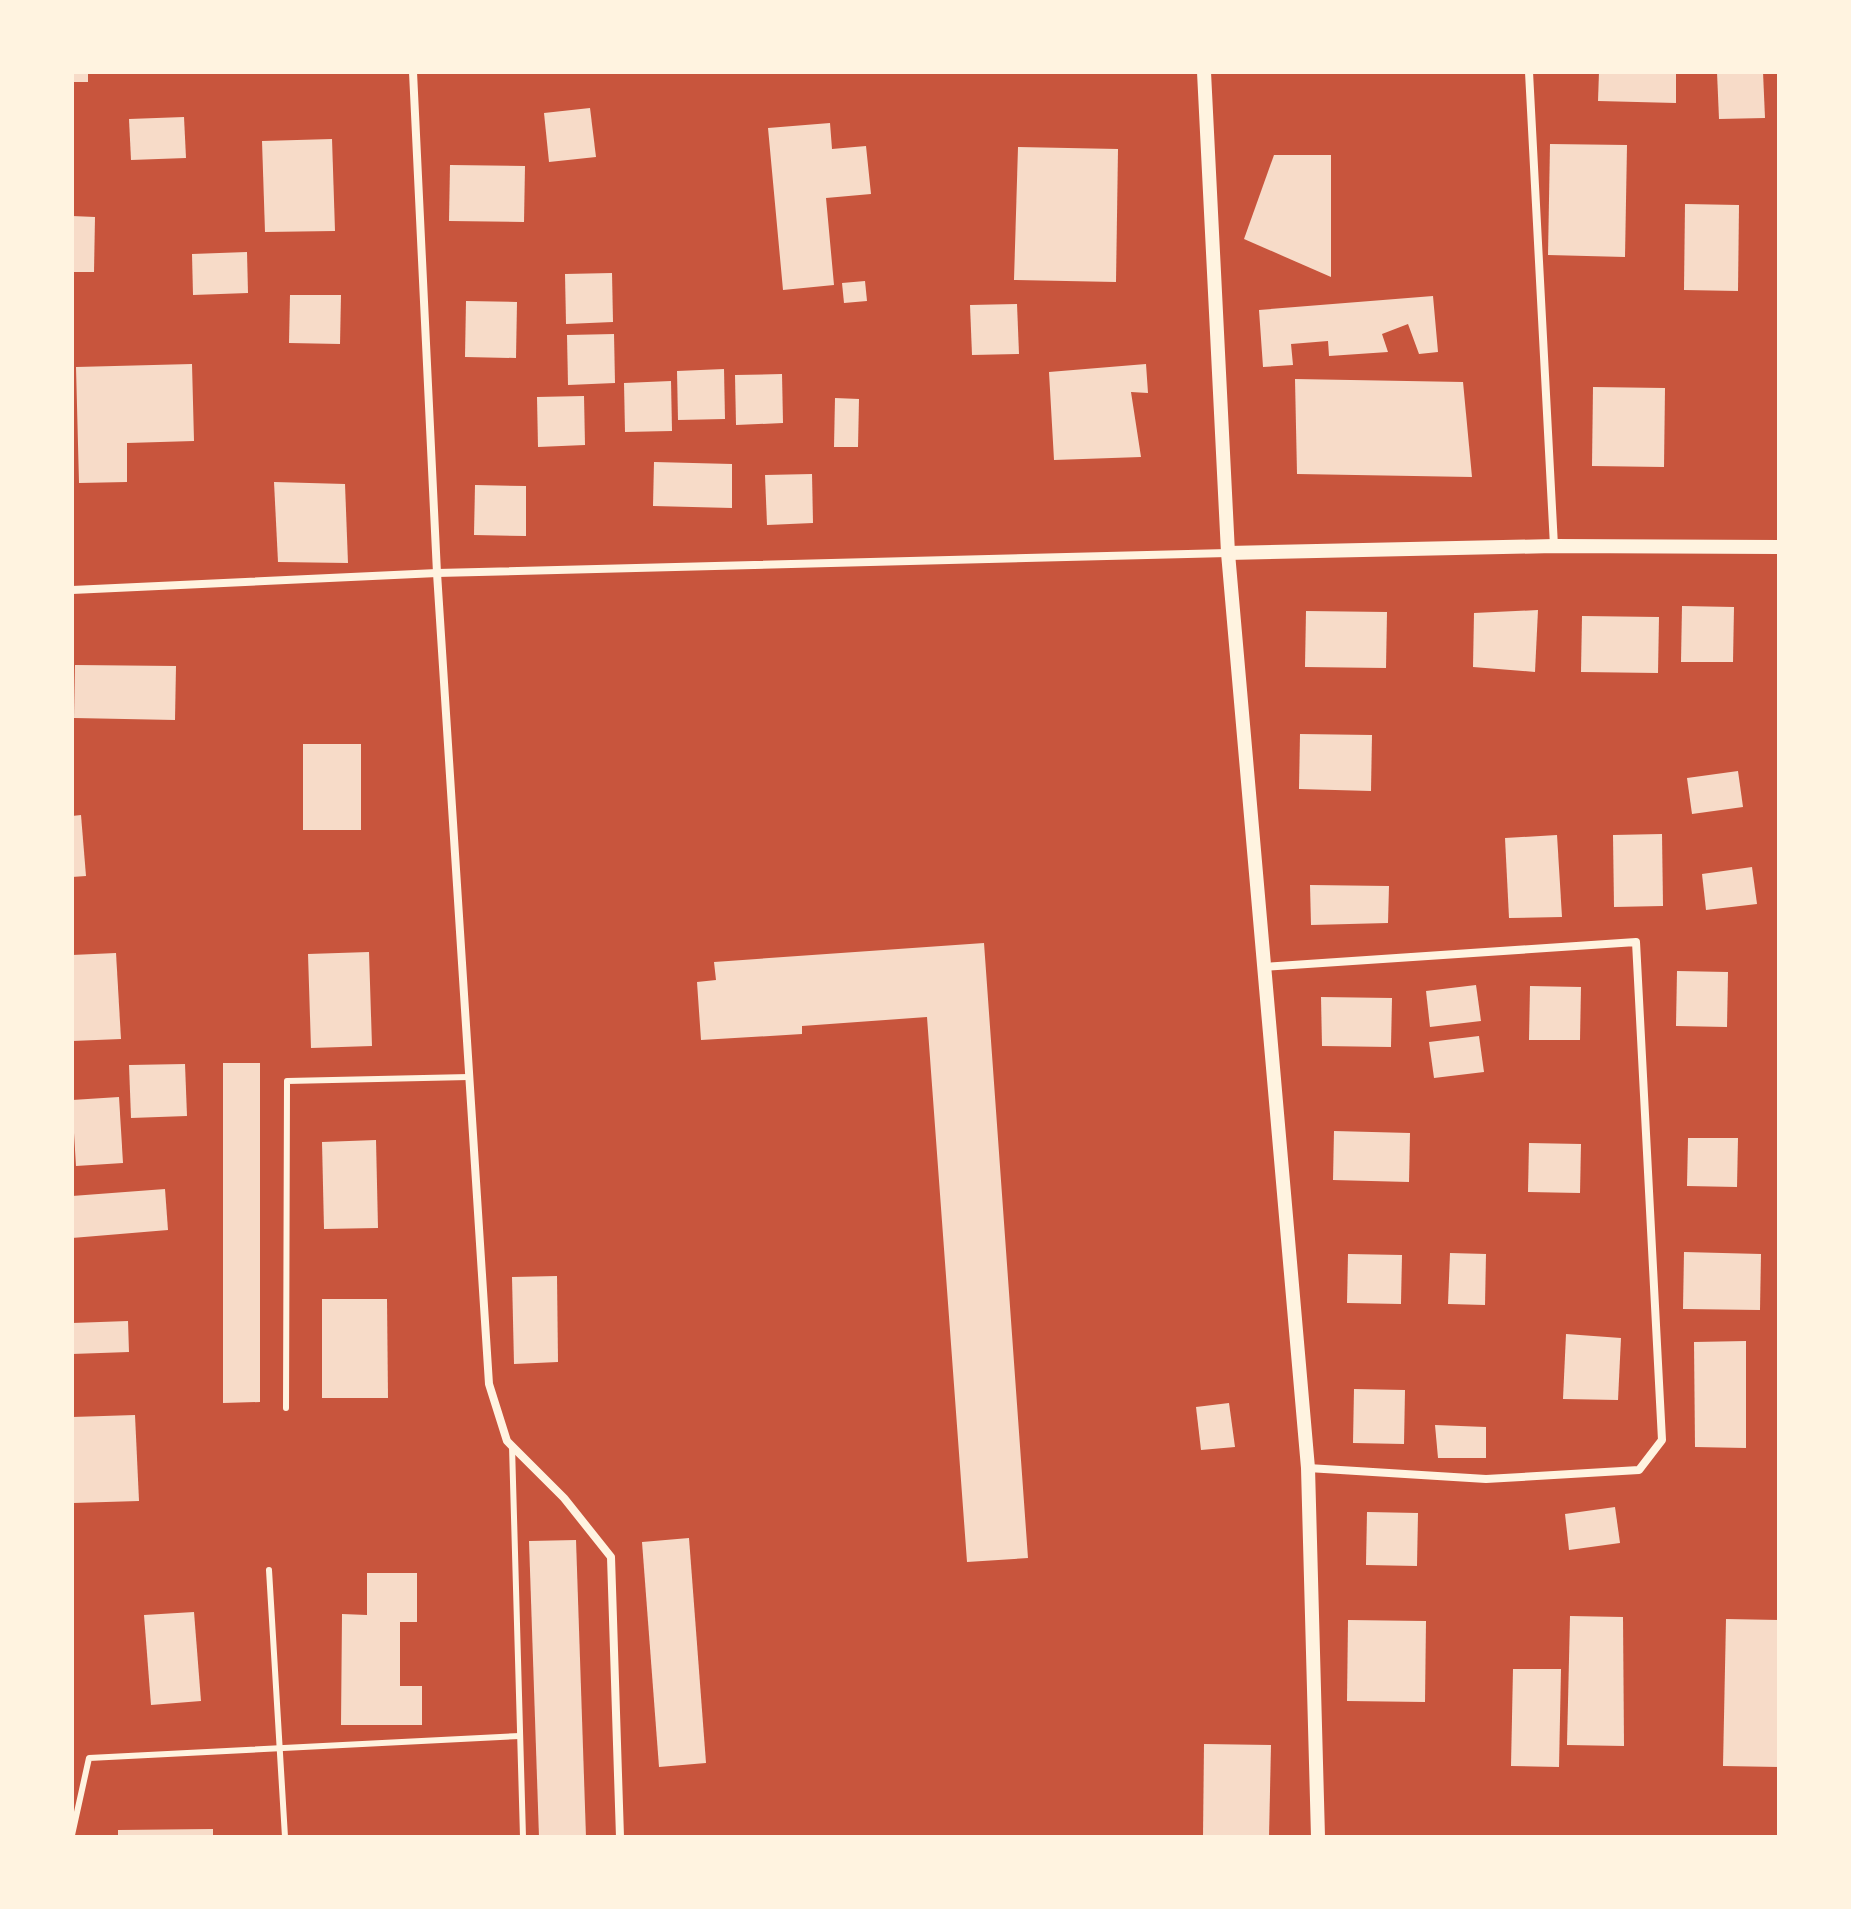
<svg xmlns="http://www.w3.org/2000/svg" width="1851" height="1909" viewBox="0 0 1851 1909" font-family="Lora,serif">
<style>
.building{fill:#f7dbc8}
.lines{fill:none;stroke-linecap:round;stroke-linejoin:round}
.service{stroke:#fff3e0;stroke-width:6}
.minor{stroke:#fff3e0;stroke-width:8}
.tertiary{stroke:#fff3e0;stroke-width:14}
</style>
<rect width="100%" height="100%" fill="#c8553d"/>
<g class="building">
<rect x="72" y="72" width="16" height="10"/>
<polygon points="1599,72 1676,72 1676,103 1598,101"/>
<polygon points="1717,72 1763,72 1765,118 1719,119"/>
<polygon points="590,108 596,157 549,162 544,113"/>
<polygon points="184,117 186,158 131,160 129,119"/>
<polygon points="830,123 832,149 866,146 871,194 826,198 834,285 783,290 768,128"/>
<polygon points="332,139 335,231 265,232 262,141"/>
<polygon points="1550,144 1627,145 1625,257 1548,255"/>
<polygon points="1018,147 1118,149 1116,282 1014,280"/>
<polygon points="1274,155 1331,155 1331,277 1244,239"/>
<polygon points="450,165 525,166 524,222 449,221"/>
<polygon points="1685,204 1739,205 1738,291 1684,290"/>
<polygon points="72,216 95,217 94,272 72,272"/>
<polygon points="247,252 248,293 193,295 192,254"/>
<polygon points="612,273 613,322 566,324 565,274"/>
<polygon points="865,281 867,301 844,303 842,283"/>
<polygon points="290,295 341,295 340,344 289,343"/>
<polygon points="1433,296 1438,352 1419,354 1408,324 1382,334 1388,352 1329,356 1328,341 1291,344 1293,365 1263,367 1259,310"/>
<polygon points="466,301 517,302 516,358 465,357"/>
<polygon points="1017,304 1019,354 972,355 970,305"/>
<polygon points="614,334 615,383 568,385 567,335"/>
<polygon points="192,364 194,441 127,443 127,482 79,483 76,367"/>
<polygon points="1146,364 1148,393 1131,392 1141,457 1054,460 1049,372"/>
<polygon points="724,369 725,419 678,420 677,371"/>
<polygon points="782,374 783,423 736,425 735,375"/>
<polygon points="1295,379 1463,382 1472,477 1297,474"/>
<polygon points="671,381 672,431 625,432 624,383"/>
<polygon points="1593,387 1665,388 1664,467 1592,466"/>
<polygon points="584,396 585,445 538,447 537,397"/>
<polygon points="835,398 859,399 858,447 834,447"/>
<polygon points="654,462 732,464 732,508 653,506"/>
<polygon points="812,474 813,523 767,525 765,475"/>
<polygon points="274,482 345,484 348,563 278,562"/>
<polygon points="475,485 526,486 526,536 474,535"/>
<polygon points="1682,606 1734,607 1733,662 1681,662"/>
<polygon points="1538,610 1535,672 1473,667 1474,613"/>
<polygon points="1306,611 1387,612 1386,668 1305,667"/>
<polygon points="1582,616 1659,617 1658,673 1581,672"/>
<polygon points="75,665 176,666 175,720 74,718"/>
<polygon points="1300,734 1372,735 1371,791 1299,789"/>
<rect x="303" y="744" width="58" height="86"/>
<polygon points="1738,771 1743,807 1692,814 1687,778"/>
<polygon points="81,815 86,876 72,877 72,816"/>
<polygon points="1662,834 1663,906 1614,907 1613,835"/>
<polygon points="1557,835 1562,917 1509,918 1505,838"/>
<polygon points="1752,867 1757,904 1706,910 1702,874"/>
<polygon points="1310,885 1389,886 1388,923 1311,925"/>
<polygon points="984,943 1028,1558 967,1562 927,1017 802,1026 802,1034 701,1040 697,982 716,980 714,962"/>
<polygon points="369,952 372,1046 311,1048 308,954"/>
<polygon points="116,953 121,1039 72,1041 72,955"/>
<polygon points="1677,971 1728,972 1727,1027 1676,1026"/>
<polygon points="1476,985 1481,1021 1430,1027 1426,991"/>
<polygon points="1530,986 1581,987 1580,1040 1529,1040"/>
<polygon points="1321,997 1392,998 1391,1047 1322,1046"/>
<polygon points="1479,1036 1484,1072 1434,1078 1429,1042"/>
<polygon points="223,1063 260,1063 260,1402 223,1403"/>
<polygon points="185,1064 187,1116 131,1118 129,1065"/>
<polygon points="119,1097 123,1163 76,1166 72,1100"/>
<polygon points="1334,1131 1410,1133 1409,1182 1333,1180"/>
<polygon points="1688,1138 1738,1138 1737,1187 1687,1186"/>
<polygon points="376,1140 378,1228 324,1229 322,1142"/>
<polygon points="1529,1143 1581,1144 1580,1193 1528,1192"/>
<polygon points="165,1189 168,1230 72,1238 72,1196"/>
<polygon points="1684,1252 1761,1254 1760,1310 1683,1309"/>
<polygon points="1450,1253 1486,1254 1485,1305 1448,1304"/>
<polygon points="1348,1254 1402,1255 1401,1304 1347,1303"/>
<polygon points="557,1276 558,1362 514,1364 512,1277"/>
<polygon points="322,1299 387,1299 388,1398 322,1398"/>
<polygon points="128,1321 129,1352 72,1354 72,1323"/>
<polygon points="1566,1334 1621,1338 1618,1400 1563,1399"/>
<polygon points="1746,1341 1746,1448 1695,1447 1694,1342"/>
<polygon points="1354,1389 1405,1390 1404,1444 1353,1443"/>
<polygon points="1229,1403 1235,1447 1201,1450 1196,1407"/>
<polygon points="135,1415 139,1501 73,1503 72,1417"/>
<polygon points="1435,1425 1486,1427 1486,1458 1438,1458"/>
<polygon points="1615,1507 1620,1543 1569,1550 1565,1514"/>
<polygon points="1367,1512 1418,1513 1417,1566 1366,1565"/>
<polygon points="689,1538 706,1763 659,1767 642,1542"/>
<polygon points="576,1540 586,1837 539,1837 529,1541"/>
<polygon points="367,1573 417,1573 417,1622 400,1622 400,1686 422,1686 422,1725 341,1725 342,1614 367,1615"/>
<polygon points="194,1612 201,1701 151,1705 144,1615"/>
<polygon points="1570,1616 1623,1617 1624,1746 1567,1745"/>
<polygon points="1726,1619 1779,1620 1779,1767 1723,1766"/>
<polygon points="1348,1620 1426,1621 1425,1702 1347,1701"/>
<polygon points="1513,1669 1561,1669 1559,1767 1511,1766"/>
<polygon points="1204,1744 1271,1745 1269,1837 1203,1837"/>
<polygon points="213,1829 213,1837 118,1837 118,1830"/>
</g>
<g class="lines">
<g class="service">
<polyline points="286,1408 287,1081 469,1077"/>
<polyline points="512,1446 523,1837"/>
<polyline points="269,1570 285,1837"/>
<polyline points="72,1835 89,1758 520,1736"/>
</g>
<g class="minor">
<polyline points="413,72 437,573 489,1384 507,1441 564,1498 611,1557 620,1837"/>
<polyline points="1529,72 1554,546"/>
<polyline points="72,590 437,573 1228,553"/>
<polyline points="1263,967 1636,942 1662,1440 1639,1470 1486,1479 1308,1468"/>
</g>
<g class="tertiary">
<polyline points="1204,72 1228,553 1308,1468 1318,1837"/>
<polyline points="1228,553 1554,546 1779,547"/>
</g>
</g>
<rect width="1851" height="1909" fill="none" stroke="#fff3e0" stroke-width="148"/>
</svg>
